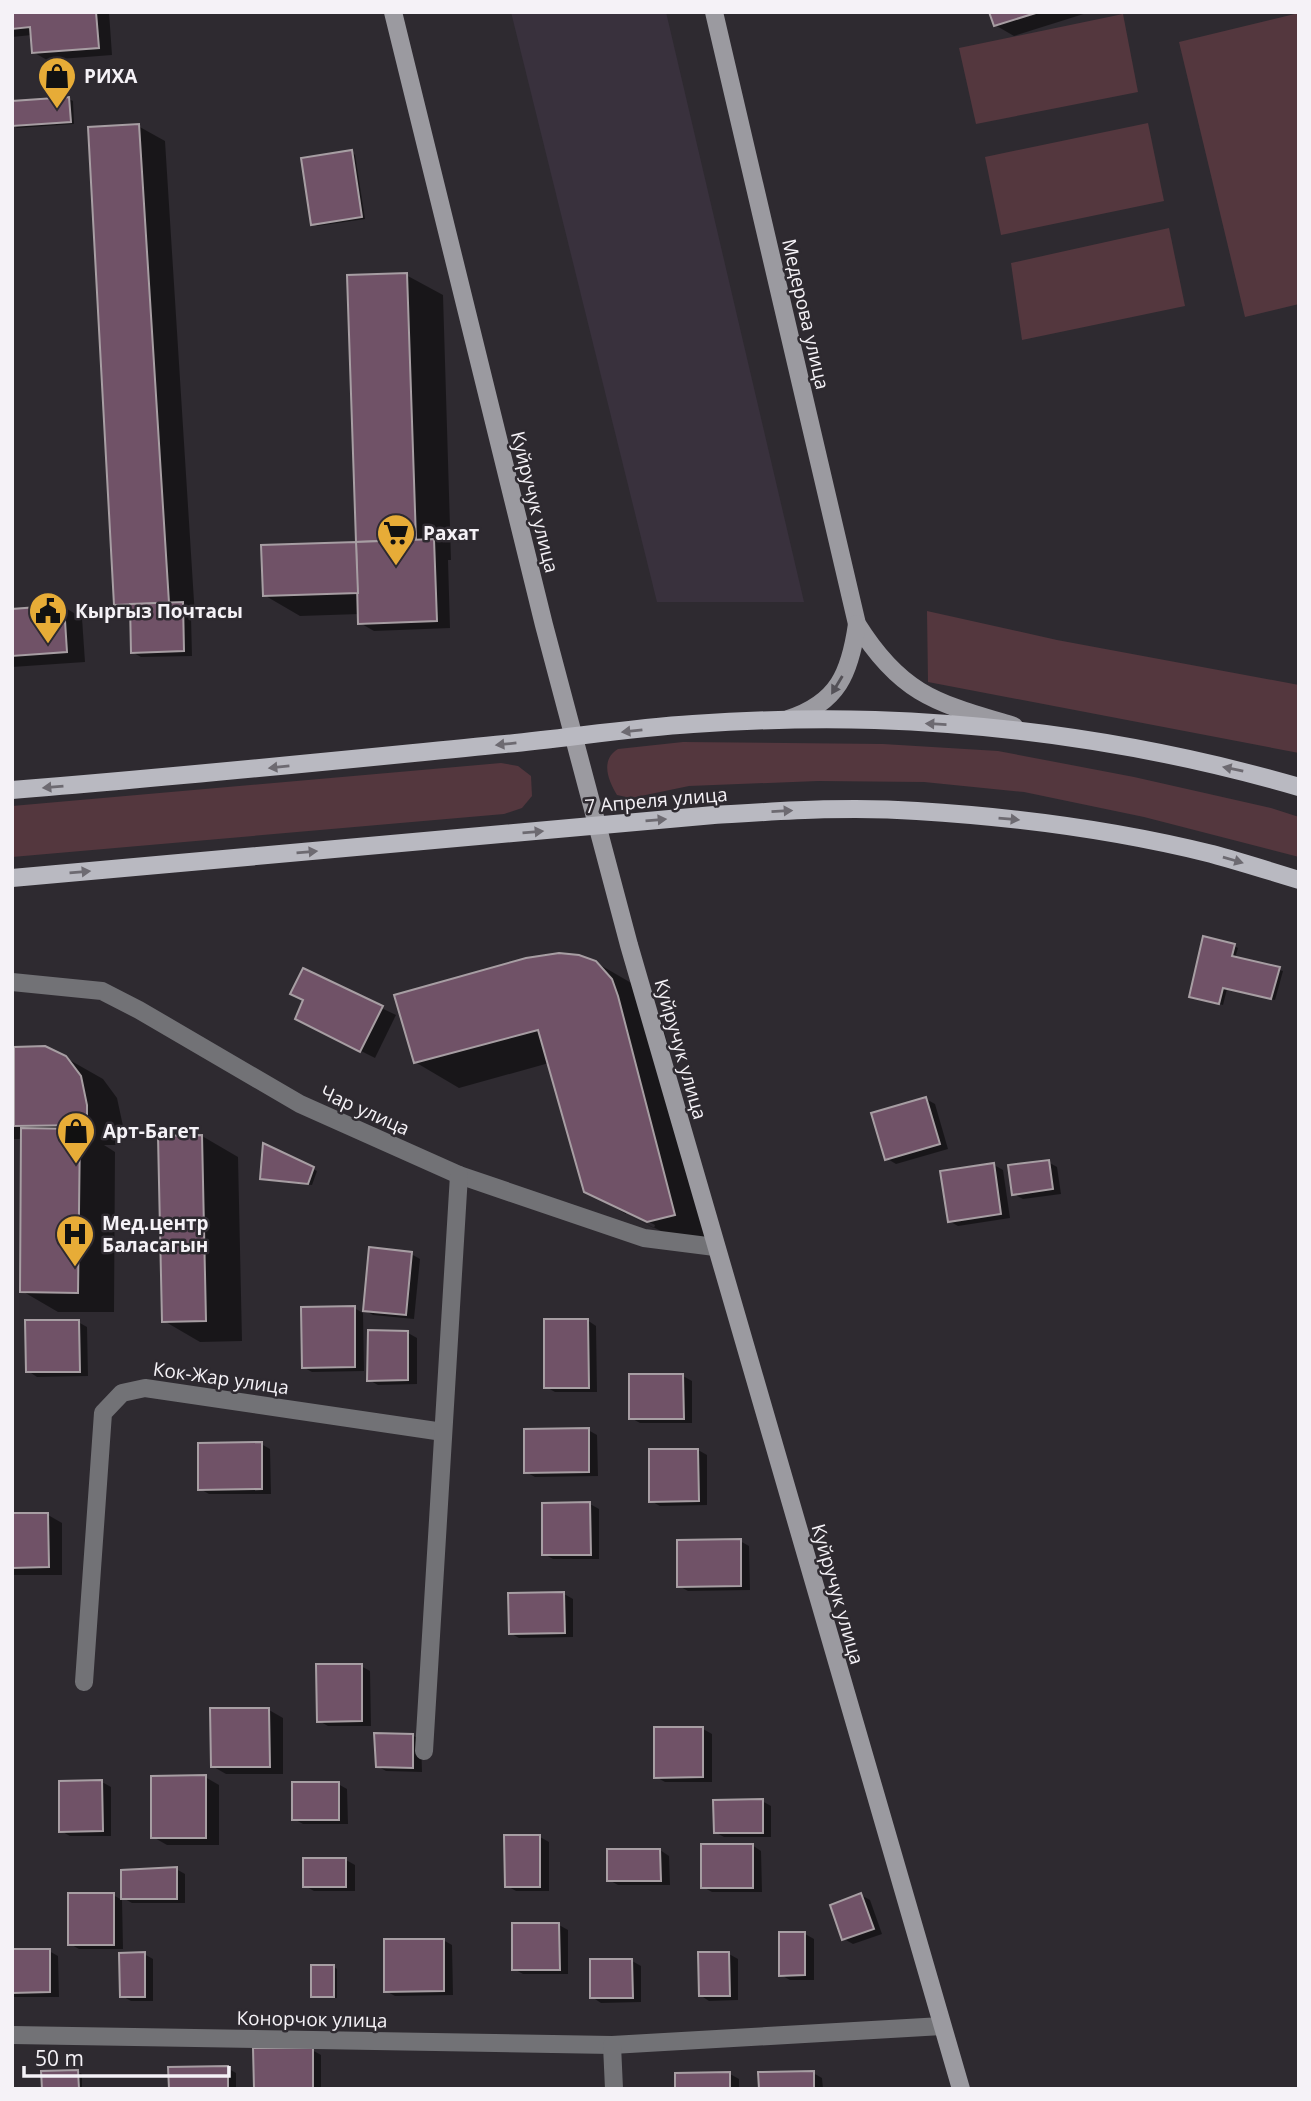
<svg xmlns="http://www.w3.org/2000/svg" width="1311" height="2101" viewBox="0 0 1311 2101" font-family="'Open Sans',sans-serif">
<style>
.built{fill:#39313d}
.green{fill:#54373e}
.shadow{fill:#0007}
.building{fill:#705267;stroke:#a79ea3;stroke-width:2}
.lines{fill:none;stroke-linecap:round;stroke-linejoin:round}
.street{stroke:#727276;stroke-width:18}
.secondary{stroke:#9b9aa0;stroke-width:18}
.primary{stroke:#b9b9c1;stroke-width:18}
.oneway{fill:#545157}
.oneway2{fill:#6d6a71}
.labels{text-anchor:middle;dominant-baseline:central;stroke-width:5;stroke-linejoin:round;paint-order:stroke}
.poi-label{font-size:19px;font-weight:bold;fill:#f5f2f7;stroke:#2e2a30;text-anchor:start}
.street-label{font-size:19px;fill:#f5f2f7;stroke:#2e2a30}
</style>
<rect width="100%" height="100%" fill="#2e2a30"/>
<polygon class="built" points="511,12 666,12 804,602 657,602"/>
<g class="green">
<polygon points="1299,13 1299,304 1245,317 1179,42"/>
<polygon points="1123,14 1138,92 976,124 959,48"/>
<polygon points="1148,123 1164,201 1001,235 985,157"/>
<polygon points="1169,228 1185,306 1022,340 1011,263"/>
<polygon points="927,611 1057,640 1299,685 1299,753 928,682"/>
<path d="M683 742 883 744 998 751 1134 777 1271 808 1299 817V857L1144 817 1024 792 924 782 818 781 689 786 631 798 617 795C608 780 600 760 618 749Z"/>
<polygon points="501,763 518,766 531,776 532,796 522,808 504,814 12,857 12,806"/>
</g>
<g class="shadow">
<polygon points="12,12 109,12 112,55 47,60 33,52 32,35 12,37"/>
<polygon points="991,12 1090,12 1014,36 995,25"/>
<polygon points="69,99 73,101 74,124 17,128 13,125"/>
<polygon points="138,126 165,141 195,617 191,617 192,656 141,657 132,652 132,613 115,604"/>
<polygon points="352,152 355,155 365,219 317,226 313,224"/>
<polygon points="406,275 443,295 451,560 448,560 450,628 374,631 360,623 360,614 300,616 264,595 363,547"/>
<polygon points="64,607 82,618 85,662 12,667 12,610"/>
<polygon points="1234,946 1238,948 1235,958 1283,971 1275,1000 1227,989 1223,1005 1191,996"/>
<polygon points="595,962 640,988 655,1006 662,1023 718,1240 692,1246 626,1214 654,1228 655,1225 626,1210 626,1214 585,1191 549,1063 459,1088 415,1062"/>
<polygon points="304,971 396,1015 375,1058 311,1026 305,1000"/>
<polygon points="12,1045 16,1048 66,1058 103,1079 117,1098 123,1126 122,1145 104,1145 115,1152 114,1312 58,1312 22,1291 23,1139 12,1139"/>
<polygon points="926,1099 935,1104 948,1149 896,1164 886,1158"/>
<polygon points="202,1136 238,1157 242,1341 200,1342 164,1321"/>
<polygon points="265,1145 317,1171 312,1185 265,1180 261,1178"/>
<polygon points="1048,1162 1057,1167 1061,1194 1023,1199 1013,1194"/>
<polygon points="994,1165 1003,1170 1010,1218 958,1226 949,1221"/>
<polygon points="411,1254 420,1259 414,1319 373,1315 364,1310"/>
<polygon points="354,1308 363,1313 364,1371 312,1372 303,1367"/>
<polygon points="587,1320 596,1326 597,1392 555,1392 546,1387"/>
<polygon points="78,1322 87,1327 88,1376 37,1377 28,1371"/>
<polygon points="408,1333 417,1338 417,1384 378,1385 369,1380"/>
<polygon points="683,1376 692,1381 692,1423 640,1423 631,1418"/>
<polygon points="588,1430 597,1435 598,1476 535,1477 526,1472"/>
<polygon points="261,1444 270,1449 271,1494 209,1494 200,1489"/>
<polygon points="698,1450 707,1455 707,1505 660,1506 651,1501"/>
<polygon points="590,1504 599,1509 599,1559 553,1559 544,1554"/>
<polygon points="12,1515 48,1515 62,1523 62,1575 12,1575"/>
<polygon points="740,1541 749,1546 750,1590 688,1591 679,1586"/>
<polygon points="564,1594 573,1599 573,1637 519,1638 510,1633"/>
<polygon points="361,1666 370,1671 371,1726 328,1726 319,1721"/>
<polygon points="269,1710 283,1718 283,1774 226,1774 212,1766"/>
<polygon points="703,1729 712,1734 712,1782 665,1782 656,1777"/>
<polygon points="412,1735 421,1740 422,1772 386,1771 377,1766"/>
<polygon points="205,1777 219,1785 219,1845 167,1845 153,1837"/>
<polygon points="102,1782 111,1787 111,1836 70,1836 61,1831"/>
<polygon points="338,1784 347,1789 348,1824 303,1824 294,1819"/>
<polygon points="762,1801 771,1806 771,1837 724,1837 715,1832"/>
<polygon points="540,1837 549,1842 549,1891 516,1891 507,1886"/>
<polygon points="752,1845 761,1851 762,1892 712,1892 703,1887"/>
<polygon points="660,1850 669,1856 670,1885 618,1885 609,1880"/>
<polygon points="346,1860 355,1865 355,1891 314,1891 305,1886"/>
<polygon points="176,1869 185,1874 185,1903 132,1903 123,1898"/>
<polygon points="113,1895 122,1900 123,1949 79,1949 70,1944"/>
<polygon points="861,1895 870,1900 882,1934 853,1944 844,1939"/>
<polygon points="559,1925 568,1930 568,1974 523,1974 514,1969"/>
<polygon points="805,1934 814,1939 814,1980 790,1980 781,1975"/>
<polygon points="443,1940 452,1945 453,1995 395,1996 386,1991"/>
<polygon points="12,1951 49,1951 58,1956 59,1997 12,1997"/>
<polygon points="144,1954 153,1959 153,2001 131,2001 122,1996"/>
<polygon points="729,1954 738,1959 738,2000 709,2001 700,1995"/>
<polygon points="632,1961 641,1966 641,2002 601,2003 592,1997"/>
<polygon points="333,1966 337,1969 337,1998 317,1998 313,1996"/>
<polygon points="312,2050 321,2055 321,2089 255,2089"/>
<polygon points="227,2068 236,2073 236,2089 171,2089"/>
<polygon points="78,2072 82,2074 82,2089 43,2089"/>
<polygon points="813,2073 822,2078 823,2089 760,2089"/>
<polygon points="730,2074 739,2079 739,2089 677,2089"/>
</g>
<g class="building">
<polygon points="12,12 96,12 99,48 32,53 30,27 12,29"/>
<polygon points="989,12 1039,12 994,26"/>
<polygon points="69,97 71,122 12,126 12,101"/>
<polygon points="139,124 169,603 114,605 88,127"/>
<polygon points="352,150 362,217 311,225 301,158"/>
<polygon points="407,273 416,540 356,542 347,275"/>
<polygon points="434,539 437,621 358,624 356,542"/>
<polygon points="356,542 358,593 263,596 261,545"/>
<polygon points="183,602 184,651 131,653 130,604"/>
<polygon points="64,605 67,652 12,656 12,609"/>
<polygon points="1203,936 1235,944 1232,956 1280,967 1271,999 1223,988 1219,1004 1189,997"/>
<polygon points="559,953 579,955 596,961 612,979 618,996 675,1215 647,1222 584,1192 538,1030 414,1063 394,995 526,958"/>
<polygon points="303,968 383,1006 360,1052 295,1019 303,1000 290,994"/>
<polygon points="45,1046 66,1056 81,1076 87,1105 87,1125 14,1126 14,1047"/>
<polygon points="926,1097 940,1144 885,1160 871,1113"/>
<polygon points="21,1128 80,1129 78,1293 20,1292"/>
<polygon points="202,1135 206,1321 162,1322 158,1136"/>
<polygon points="263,1143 314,1167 308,1184 260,1179"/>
<polygon points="1049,1160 1053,1189 1012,1195 1008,1165"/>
<polygon points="994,1163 1001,1214 948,1222 940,1171"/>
<polygon points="369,1247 412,1252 406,1315 363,1311"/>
<polygon points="355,1306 355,1367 302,1368 301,1307"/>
<polygon points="544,1319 588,1319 589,1388 544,1388"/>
<polygon points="25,1320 79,1320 80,1372 26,1372"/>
<polygon points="368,1330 408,1331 408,1380 367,1381"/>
<polygon points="629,1374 683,1374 684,1419 629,1419"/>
<polygon points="589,1428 589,1472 524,1473 524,1429"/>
<polygon points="262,1442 262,1489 198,1490 198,1443"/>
<polygon points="649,1449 698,1449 699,1501 649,1502"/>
<polygon points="590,1502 591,1555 542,1555 542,1503"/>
<polygon points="12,1513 48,1513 49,1567 12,1568"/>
<polygon points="741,1539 741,1586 677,1587 677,1540"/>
<polygon points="564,1592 565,1633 509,1634 508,1593"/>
<polygon points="316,1664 362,1664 362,1721 317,1722"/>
<polygon points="210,1708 269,1708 270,1767 211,1767"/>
<polygon points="654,1727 703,1727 703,1777 654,1778"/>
<polygon points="374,1733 413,1734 413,1768 376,1767"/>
<polygon points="206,1775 206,1838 151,1838 151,1776"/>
<polygon points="102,1780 103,1831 59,1832 59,1781"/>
<rect x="292" y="1782" width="47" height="38"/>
<polygon points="763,1799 763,1833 714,1833 713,1800"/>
<polygon points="504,1835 540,1835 540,1887 505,1887"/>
<rect x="701" y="1844" width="52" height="44"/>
<polygon points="607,1849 660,1849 661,1881 607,1881"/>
<rect x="303" y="1858" width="43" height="29"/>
<polygon points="177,1867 177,1899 121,1899 121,1870"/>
<rect x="68" y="1893" width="46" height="52"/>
<polygon points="861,1893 874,1929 842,1940 830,1905"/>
<polygon points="512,1923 559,1923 560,1970 512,1970"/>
<polygon points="779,1932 805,1932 805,1975 779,1976"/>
<polygon points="384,1939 444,1939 444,1991 384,1992"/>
<polygon points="12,1949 50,1949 50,1992 12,1993"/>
<polygon points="145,1952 145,1997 120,1997 119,1953"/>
<polygon points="698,1952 729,1952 730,1996 699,1996"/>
<polygon points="590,1959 632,1959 633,1998 590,1998"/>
<rect x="311" y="1965" width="23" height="32"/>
<polygon points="253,2048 313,2048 313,2089 254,2089"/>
<polygon points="228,2066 228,2089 169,2089 168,2067"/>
<polygon points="78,2070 79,2089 42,2089 41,2071"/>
<polygon points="814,2071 814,2089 759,2089 758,2072"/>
<polygon points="730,2072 730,2089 675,2089 675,2073"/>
</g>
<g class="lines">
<g class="street">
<polyline points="12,982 102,991 139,1010 300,1104 459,1175 644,1238 715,1247"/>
<polyline points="84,1682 103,1413 122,1393 145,1388 443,1432"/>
<polyline points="424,1751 459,1175"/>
<polyline points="12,2035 612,2045 942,2026"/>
<polyline points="612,2045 614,2089"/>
</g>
<g class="secondary">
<polyline points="393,12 544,625 629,945 961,2089"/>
<path d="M714 12 857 624C902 696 938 703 1014 726"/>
<path d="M788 719C838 703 850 673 857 624"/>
</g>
<g class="primary">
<path d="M12 790C177 777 341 760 505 744 568 738 630 728 693 724 753 720 815 718 875 720 1019 725 1161 747 1299 787"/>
<path d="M12 878 714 815C781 811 849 806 917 811 1015 817 1115 830 1212 854 1241 862 1270 871 1299 880"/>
</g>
</g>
<defs><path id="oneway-solid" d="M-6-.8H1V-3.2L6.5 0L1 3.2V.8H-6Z" transform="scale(1.75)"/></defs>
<use class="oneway" href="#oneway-solid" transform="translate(837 685) rotate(121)"/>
<g class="oneway2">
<use href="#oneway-solid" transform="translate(936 724) rotate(-177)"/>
<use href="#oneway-solid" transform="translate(632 731) rotate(174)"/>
<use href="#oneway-solid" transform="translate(506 744) rotate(174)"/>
<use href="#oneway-solid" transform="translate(279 767) rotate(174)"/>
<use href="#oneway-solid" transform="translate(1233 769) rotate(-168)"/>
<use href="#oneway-solid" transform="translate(53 787) rotate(175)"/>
<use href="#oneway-solid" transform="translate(782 811) rotate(-3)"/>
<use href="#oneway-solid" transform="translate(1009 819) rotate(5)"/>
<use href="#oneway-solid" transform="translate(656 820) rotate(-5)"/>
<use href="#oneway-solid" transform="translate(533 832) rotate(-5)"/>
<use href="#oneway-solid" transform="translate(307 852) rotate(-5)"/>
<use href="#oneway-solid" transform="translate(1233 860) rotate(16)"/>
<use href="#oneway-solid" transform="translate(80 872) rotate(-5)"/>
</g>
<defs>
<symbol id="shop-pin" viewBox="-11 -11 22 30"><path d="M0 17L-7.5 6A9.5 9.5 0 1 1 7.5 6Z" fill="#e7ac37" stroke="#2e2a30"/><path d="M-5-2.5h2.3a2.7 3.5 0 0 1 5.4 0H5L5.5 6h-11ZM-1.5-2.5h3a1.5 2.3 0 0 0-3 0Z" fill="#111"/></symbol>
<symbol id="supermarket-pin" viewBox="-11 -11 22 30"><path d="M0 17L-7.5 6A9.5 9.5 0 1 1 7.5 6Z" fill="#e7ac37" stroke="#2e2a30"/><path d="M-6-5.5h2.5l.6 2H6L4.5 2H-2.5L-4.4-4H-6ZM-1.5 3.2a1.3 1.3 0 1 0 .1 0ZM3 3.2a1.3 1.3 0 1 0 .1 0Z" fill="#111"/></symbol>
<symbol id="civic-pin" viewBox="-11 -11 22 30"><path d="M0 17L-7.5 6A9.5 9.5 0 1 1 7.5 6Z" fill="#e7ac37" stroke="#2e2a30"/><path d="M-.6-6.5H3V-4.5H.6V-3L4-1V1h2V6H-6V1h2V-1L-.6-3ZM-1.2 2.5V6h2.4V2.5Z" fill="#111"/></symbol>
<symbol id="hospital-pin" viewBox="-11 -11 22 30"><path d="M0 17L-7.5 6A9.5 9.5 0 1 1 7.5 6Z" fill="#e7ac37" stroke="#2e2a30"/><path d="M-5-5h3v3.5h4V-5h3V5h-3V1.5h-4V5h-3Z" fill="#111"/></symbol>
</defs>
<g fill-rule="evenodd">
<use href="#shop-pin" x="35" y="54" width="44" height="60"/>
<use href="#supermarket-pin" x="374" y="511" width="44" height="60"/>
<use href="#civic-pin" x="26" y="589" width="44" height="60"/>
<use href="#shop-pin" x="54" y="1109" width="44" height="60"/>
<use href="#hospital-pin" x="53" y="1212" width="44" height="60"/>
</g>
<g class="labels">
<g class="poi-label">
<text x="84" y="76">РИХА</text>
<text x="423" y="533">Рахат</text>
<text x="75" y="611">Кыргыз Почтасы</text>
<text x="103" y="1131">Арт-Багет</text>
<text x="102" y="1223">Мед.центр<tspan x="102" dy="22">Баласагын</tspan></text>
</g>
<g class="street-label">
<text transform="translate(806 314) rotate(77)">Медерова улица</text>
<text transform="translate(535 502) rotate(76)">Куйручук улица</text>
<text transform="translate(656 800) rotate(-5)">7 Апреля улица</text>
<text transform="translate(681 1049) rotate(74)">Куйручук улица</text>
<text transform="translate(365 1110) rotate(24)">Чар улица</text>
<text transform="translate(221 1378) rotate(8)">Кок-Жар улица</text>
<text transform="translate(838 1594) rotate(74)">Куйручук улица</text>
<text transform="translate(312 2019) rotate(1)">Конорчок улица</text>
</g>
</g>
<rect width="1311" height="2101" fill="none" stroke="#f5f2f7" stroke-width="28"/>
<path d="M24 2066v10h205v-10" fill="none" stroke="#f5f2f7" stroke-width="3.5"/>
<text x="35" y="2066" font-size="21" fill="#f5f2f7" stroke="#2e2a30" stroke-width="5" paint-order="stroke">50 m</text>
</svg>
